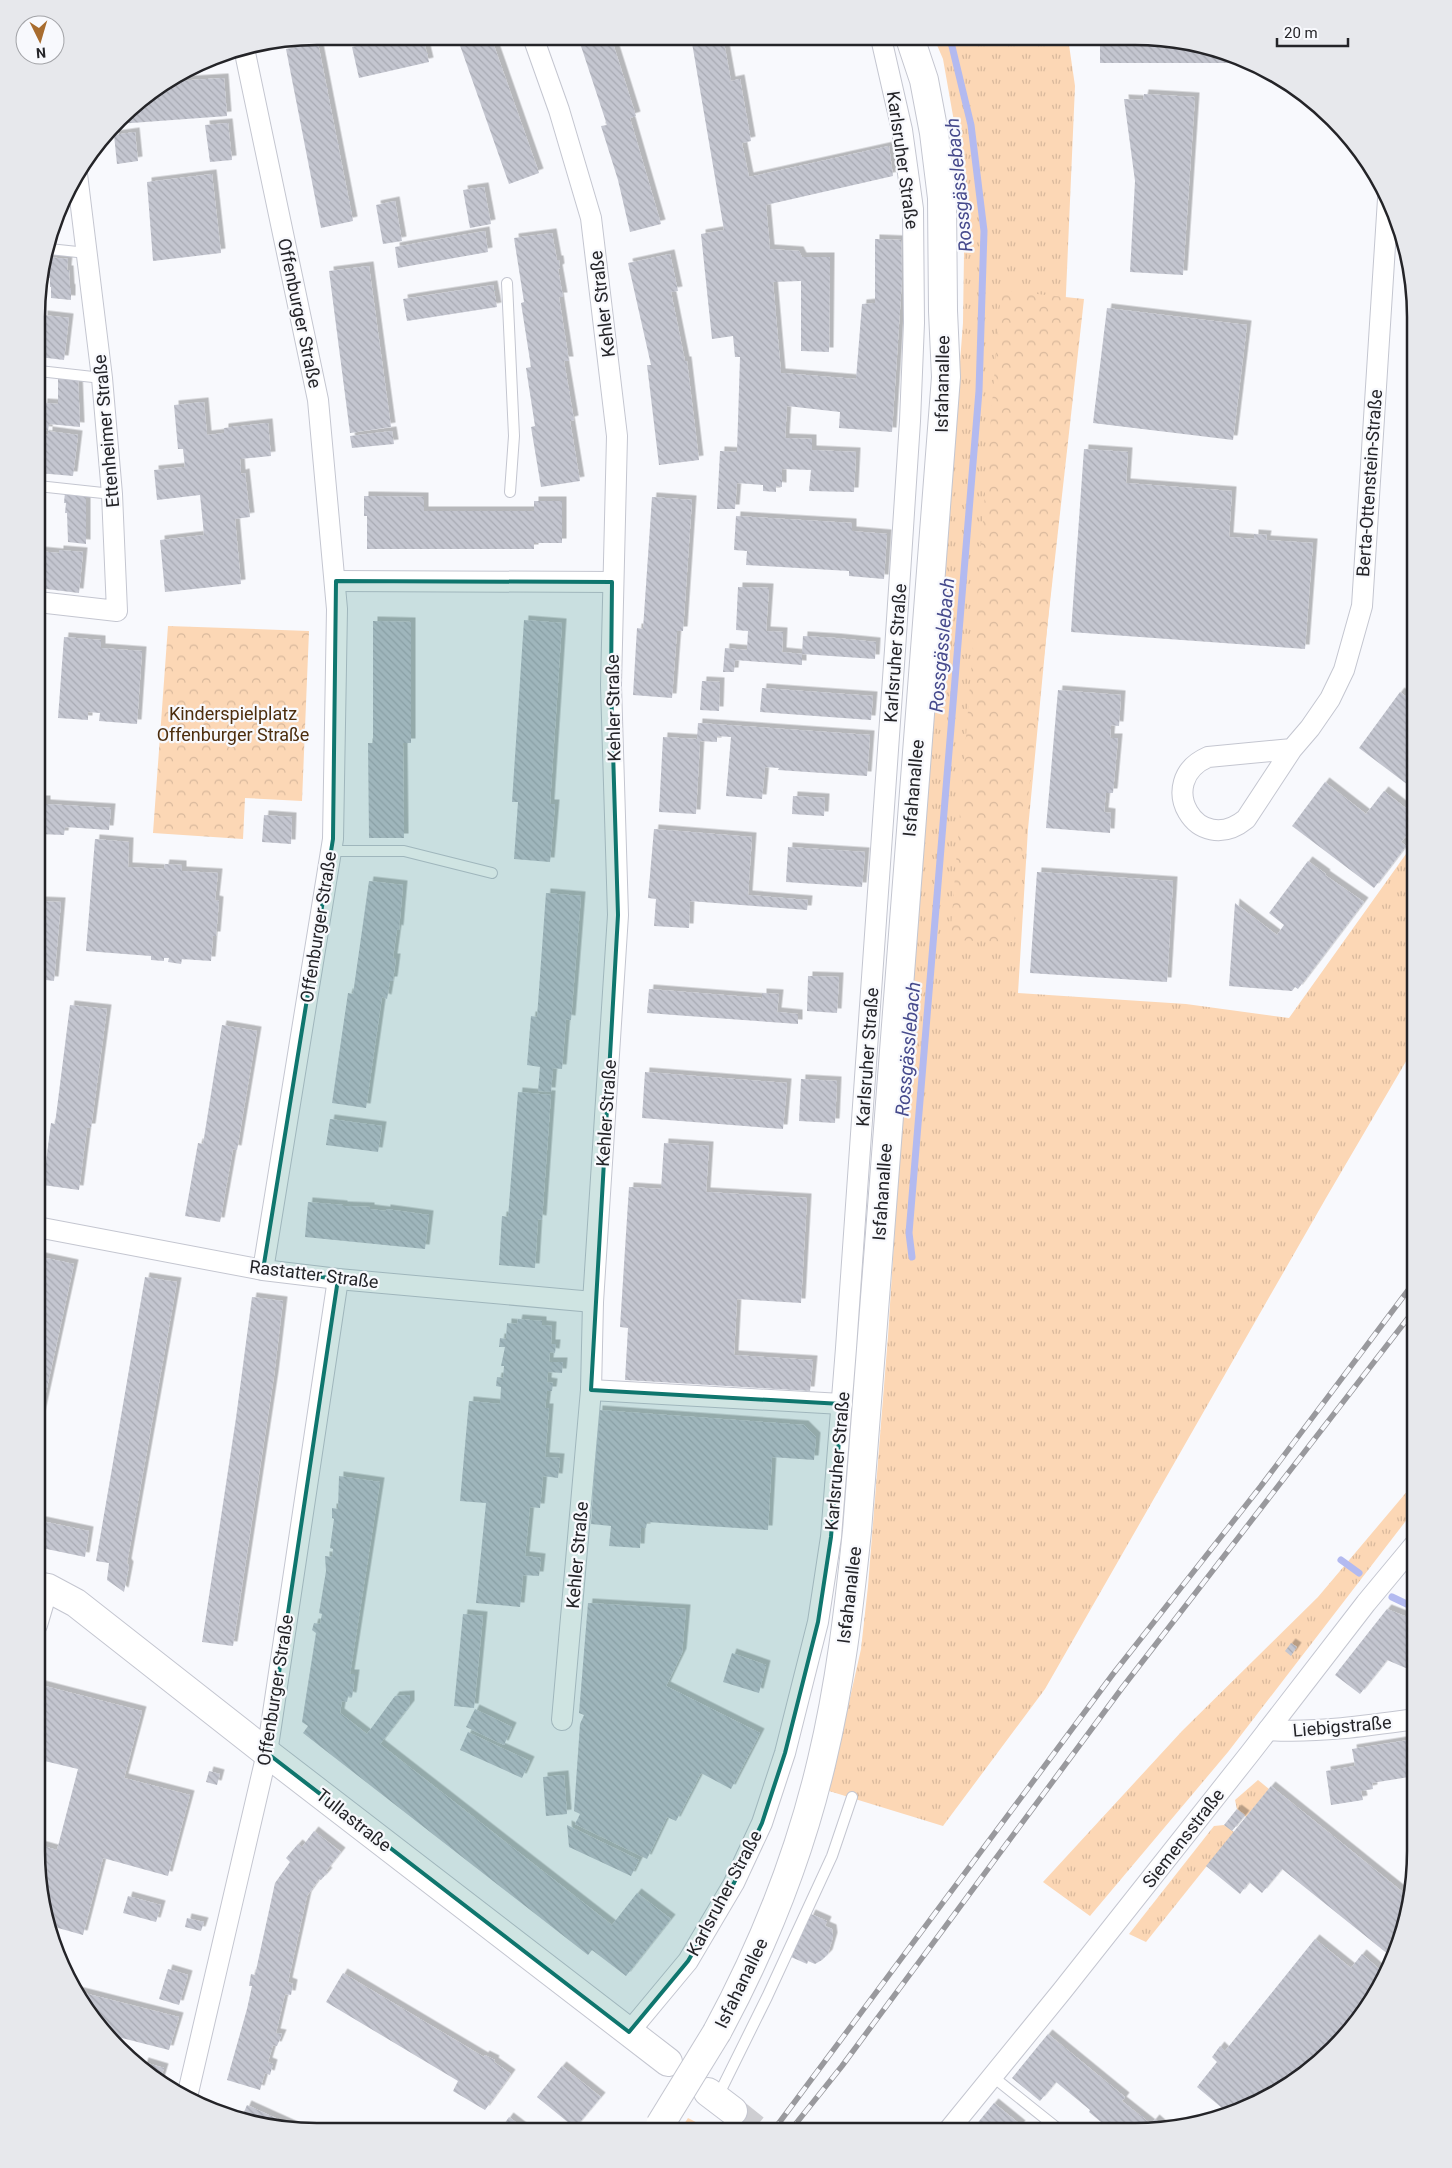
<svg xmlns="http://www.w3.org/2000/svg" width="1452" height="2168" viewBox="0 0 1452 2168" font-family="Roboto,sans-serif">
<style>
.grass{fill:url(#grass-tufts)}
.park{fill:url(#park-crowns)}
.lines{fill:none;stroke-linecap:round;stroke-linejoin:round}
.stream{stroke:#b3baf0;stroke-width:7}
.building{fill:url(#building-back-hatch);filter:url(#shadow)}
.secondary-tunnel{stroke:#ceced2;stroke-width:28;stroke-dasharray:28 14;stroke-linecap:butt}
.lane-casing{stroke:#c4c6d0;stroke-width:12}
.street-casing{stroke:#c4c6d0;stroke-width:22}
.secondary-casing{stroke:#c4c6d0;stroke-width:30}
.highway-casing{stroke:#c4c6d0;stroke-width:30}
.lane{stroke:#fff;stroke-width:10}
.street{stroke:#fff;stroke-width:20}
.secondary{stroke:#fff;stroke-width:28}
.highway{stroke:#fff;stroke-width:28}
.rail-casing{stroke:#99999d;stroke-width:5.5}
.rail{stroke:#f8f9fd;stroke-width:4;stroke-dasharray:11;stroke-linecap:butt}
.highway-bridge-casing{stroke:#c4c6d0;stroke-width:30;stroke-linecap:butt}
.highway-bridge{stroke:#fff;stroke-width:28}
.marked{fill:#0f766e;fill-opacity:0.2;stroke:#0f766e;stroke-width:4;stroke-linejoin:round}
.labels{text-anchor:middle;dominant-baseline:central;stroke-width:4.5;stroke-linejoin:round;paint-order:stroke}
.street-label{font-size:18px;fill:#242428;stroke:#f8f9fd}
.park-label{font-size:18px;fill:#4c2d0d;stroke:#f8f9fd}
.water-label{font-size:19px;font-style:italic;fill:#464a8c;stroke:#f8f9fd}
.rim{fill:none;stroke:#242428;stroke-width:2.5}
</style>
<defs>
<pattern id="grass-tufts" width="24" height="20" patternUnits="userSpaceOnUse" patternTransform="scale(1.25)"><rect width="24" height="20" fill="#fcd7b5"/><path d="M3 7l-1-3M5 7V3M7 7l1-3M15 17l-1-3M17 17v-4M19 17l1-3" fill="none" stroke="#d8b89c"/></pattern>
<pattern id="park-crowns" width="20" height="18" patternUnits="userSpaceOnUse" patternTransform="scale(1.25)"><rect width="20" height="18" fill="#fcd7b5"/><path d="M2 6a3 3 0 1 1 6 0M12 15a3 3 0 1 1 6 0" fill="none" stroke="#d8b89c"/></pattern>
<pattern id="building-back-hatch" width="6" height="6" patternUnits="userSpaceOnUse" patternTransform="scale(1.25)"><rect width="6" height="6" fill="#c4c6d0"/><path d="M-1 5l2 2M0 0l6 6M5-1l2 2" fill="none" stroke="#a8aab3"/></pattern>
<filter id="shadow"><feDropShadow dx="4.5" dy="-4.5" stdDeviation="0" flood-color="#0004"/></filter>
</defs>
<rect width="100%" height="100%" fill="#f8f9fd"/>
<g class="grass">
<polygon points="934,38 1068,38 1075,86 1055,546 1028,829 1018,993 1186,1004 1289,1018 1416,840 1415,1046 1326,1198 1045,1689 943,1826 829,1791 861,1649 868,1586 888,1336 904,1084 963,323 965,184 943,59"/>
<polygon points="1415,1482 1415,1509 1228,1752 1090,1916 1043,1882 1182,1731 1318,1597"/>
<polygon points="1258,1780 1269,1789 1246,1817 1237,1809 1235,1800"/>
<polygon points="1224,1825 1234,1832 1146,1942 1129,1934 1214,1826"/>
<polygon points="688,2118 713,2131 680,2130"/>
</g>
<g class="park">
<polygon points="1001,290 1084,299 1012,942 950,940"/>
<polygon points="168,626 309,631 302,801 245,798 243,839 153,833"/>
</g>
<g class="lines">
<g class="stream">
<polyline points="912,1257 909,1233 979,391 984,231 971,125 950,38"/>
<polyline points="1341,1560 1359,1573"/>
<polyline points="1392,1597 1415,1608"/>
</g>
</g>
<g class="building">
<polygon points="398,36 423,37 429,62 359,78 352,47"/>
<polygon points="457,37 491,37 539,173 509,184"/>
<polygon points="578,37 611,37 636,116 630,118 661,224 630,232 618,180 601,126 607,125"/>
<polygon points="691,37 723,37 731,81 740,79 751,141 742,143 749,177 889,146 893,176 766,205 770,249 799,251 802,257 830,257 829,352 801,351 801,281 773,282 781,373 856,379 862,304 875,303 875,239 901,240 902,279 892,432 839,428 840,412 787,406 785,438 812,439 812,450 856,452 854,492 809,491 811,470 782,469 782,487 776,486 776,492 763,491 763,485 737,483 735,509 717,509 720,451 737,452 740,357 735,357 733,336 712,339 701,234 724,230"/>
<polygon points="1100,40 1176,40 1242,58 1252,63 1100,63"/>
<polygon points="318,43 353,221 321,228 286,49"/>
<polygon points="224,78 227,116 118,124 132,106 175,81"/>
<polygon points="1144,94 1195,97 1183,275 1130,272 1135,181 1124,99 1143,100"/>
<polygon points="228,123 232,160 210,162 205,125"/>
<polygon points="135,132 138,161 117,164 114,135"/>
<polygon points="212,174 221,253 153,261 147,182"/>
<polygon points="484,187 491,224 470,228 463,190"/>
<polygon points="395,201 402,241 383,244 376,205"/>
<polygon points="485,231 488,252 398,268 395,247"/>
<polygon points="552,233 557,260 559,260 560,268 558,269 563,297 559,297 569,361 564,361 574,420 570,421 580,481 541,487 531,427 535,426 526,368 531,367 521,303 524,302 514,238"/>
<polygon points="670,254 678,291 671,292 685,361 687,361 699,460 659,465 647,365 651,365 628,263"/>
<polygon points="47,257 68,259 67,270 69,270 70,288 71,289 71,300 51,298 51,287 50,287 50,278 48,278 49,268 46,268"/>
<polygon points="369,266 391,427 350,433 329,271"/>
<polygon points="493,285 497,307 407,321 403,299"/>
<polygon points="1107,308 1247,325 1233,440 1093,423"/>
<polygon points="43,315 69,318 64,360 39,357 39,320 43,320"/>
<polygon points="1413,331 1416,332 1416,391 1411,391"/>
<polygon points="58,376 78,377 80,427 49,424 48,431 40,430 43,403 58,404"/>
<polygon points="204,402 207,435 224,433 224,428 268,423 271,456 240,459 241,474 245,473 250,517 235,519 241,584 165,592 160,540 204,535 200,495 157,500 154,470 185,467 183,449 178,449 174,405"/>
<polygon points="48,431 78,435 73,476 38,473 38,434 48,435"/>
<polygon points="392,431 394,444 352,448 350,436"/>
<polygon points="1413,435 1416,435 1416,477 1411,476"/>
<polygon points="1084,449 1128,452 1126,483 1232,491 1229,537 1254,539 1254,534 1267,535 1266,540 1313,543 1305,649 1071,632"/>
<polygon points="65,492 86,494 86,544 68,542 67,513 65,513 66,503 64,503"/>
<polygon points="364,496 424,497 424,511 534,511 534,501 562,501 562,543 534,543 534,549 367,549 367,516 364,516"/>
<polygon points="652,497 692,500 683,631 677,631 672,698 633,695 637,628 643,629"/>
<polygon points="736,516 852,523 852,531 887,534 884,579 849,576 849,571 746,565 747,551 734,550"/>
<polygon points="59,550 83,552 79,593 38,588 38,551 59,553"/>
<polygon points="738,587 769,588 766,631 783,632 782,652 802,654 803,636 836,638 876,642 875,659 802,654 802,665 735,660 734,672 723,672 725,648 747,650 748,631 736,630"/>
<polygon points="524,620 562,623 550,804 555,804 550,862 514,859 518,802 512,802"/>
<polygon points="373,621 411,622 411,743 403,743 404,838 369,838 368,743 373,743"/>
<polygon points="64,637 101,640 101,648 142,651 137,724 99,721 100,713 88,712 88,720 58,718"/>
<polygon points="702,681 720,682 719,711 700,710"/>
<polygon points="762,688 873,696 871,720 760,712"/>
<polygon points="1058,690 1121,695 1119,726 1111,725 1110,738 1118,738 1113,793 1106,793 1104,812 1111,813 1110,833 1046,828"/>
<polygon points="1400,692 1416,704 1416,791 1359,748"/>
<polygon points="698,723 870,735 867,776 778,770 779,768 765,767 762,799 726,796 731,737 717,736 717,742 700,741 696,814 659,812 663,737 697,739"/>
<polygon points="1325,782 1366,814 1384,791 1416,816 1416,824 1401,842 1406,846 1374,888 1292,826"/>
<polygon points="793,796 825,798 824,816 792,814"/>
<polygon points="40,800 46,800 46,804 111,808 109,830 65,827 64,835 38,834"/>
<polygon points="264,815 292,817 291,844 262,842"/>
<polygon points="654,829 752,837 748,895 808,900 807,910 690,901 689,928 654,926 656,899 648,898"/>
<polygon points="95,839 129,842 128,867 164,869 165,864 182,865 182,871 218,873 215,900 219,901 216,936 213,936 211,961 182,959 181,964 168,962 169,958 164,958 164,961 151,960 151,956 86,951"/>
<polygon points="788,847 865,852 862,887 786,882"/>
<polygon points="1308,861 1326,874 1325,875 1364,902 1298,989 1295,987 1292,991 1229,986 1235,903 1277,935 1284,925 1269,913"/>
<polygon points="1037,872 1173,881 1167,982 1030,973"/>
<polygon points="369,881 403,885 399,930 397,929 393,958 396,958 393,981 390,981 387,999 382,997 366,1108 332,1103 348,993 353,994"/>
<polygon points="546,893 581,896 571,1020 566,1019 562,1069 553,1068 551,1092 538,1091 540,1067 527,1065 531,1016 537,1017"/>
<polygon points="38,901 61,902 54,981 38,979"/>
<polygon points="808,976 839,977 837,1013 807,1011"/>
<polygon points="649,989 762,998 762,993 779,994 777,1012 798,1014 798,1024 647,1013"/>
<polygon points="70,1005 107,1009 91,1128 87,1128 79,1190 43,1185 51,1123 55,1124"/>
<polygon points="222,1025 257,1031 237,1150 233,1149 220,1222 185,1216 198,1143 203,1144"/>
<polygon points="645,1072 787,1083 783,1129 642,1118"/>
<polygon points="801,1079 837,1081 835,1123 799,1121"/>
<polygon points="518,1092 551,1095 542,1220 538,1219 535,1268 499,1265 502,1216 508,1217"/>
<polygon points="330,1119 382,1126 378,1152 326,1145"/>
<polygon points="664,1143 709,1146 706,1192 807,1198 801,1303 737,1299 734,1355 813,1360 810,1391 625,1380 628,1328 620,1327 629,1187 661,1189"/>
<polygon points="308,1202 343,1205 343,1206 370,1207 370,1209 386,1211 386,1209 429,1215 425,1249 305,1237"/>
<polygon points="41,1257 74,1264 38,1429 37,1274"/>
<polygon points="145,1277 177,1282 127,1563 129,1566 124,1592 107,1580 109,1563 96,1561"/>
<polygon points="252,1297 283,1301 274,1376 233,1646 202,1642 236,1418"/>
<polygon points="518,1319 542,1321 542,1325 552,1326 551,1344 556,1344 555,1353 550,1352 549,1362 563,1362 562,1373 548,1372 547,1382 553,1383 552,1391 547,1391 545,1408 549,1408 545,1457 560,1458 558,1478 543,1476 540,1508 530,1507 525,1556 541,1558 539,1576 523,1575 520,1607 476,1603 486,1503 460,1501 469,1401 500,1404 501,1387 496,1386 497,1377 503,1378 504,1366 501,1366 505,1347 499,1347 500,1338 506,1339 507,1323 517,1324"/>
<polygon points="598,1410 804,1425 816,1437 814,1460 772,1457 768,1530 647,1522 646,1528 641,1528 640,1548 609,1546 611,1526 591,1524"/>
<polygon points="339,1476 380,1482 350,1674 355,1674 352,1697 348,1696 347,1702 342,1701 340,1713 367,1734 395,1696 410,1695 410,1705 380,1744 612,1925 637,1893 671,1919 626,1976 592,1950 588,1955 303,1733 308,1726 302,1722 316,1633 312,1630 314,1623 320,1624 322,1614 319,1613 326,1571 325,1556 332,1557 333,1549 330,1548 334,1519 332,1518 332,1508 338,1509"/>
<polygon points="37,1520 89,1531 85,1557 37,1547"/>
<polygon points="588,1603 686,1609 682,1653 666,1686 760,1733 731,1789 701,1773 676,1821 667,1817 647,1859 575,1824 580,1814 574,1811 580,1724 584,1715 579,1713"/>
<polygon points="1387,1609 1415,1620 1415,1672 1387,1660 1360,1694 1335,1675"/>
<polygon points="463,1614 483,1616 474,1708 454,1706"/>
<polygon points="1291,1643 1297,1647 1291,1656 1285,1651"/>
<polygon points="732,1653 766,1665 759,1693 723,1682"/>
<polygon points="37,1684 142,1711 124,1778 190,1795 168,1876 103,1858 83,1935 51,1926 36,1851 36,1844 57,1850 78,1769 36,1759"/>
<polygon points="475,1709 512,1727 504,1745 466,1727"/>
<polygon points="468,1732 530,1761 522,1778 460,1750"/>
<polygon points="1415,1739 1415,1776 1372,1783 1373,1789 1361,1791 1363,1800 1331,1805 1326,1771 1355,1766 1352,1749"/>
<polygon points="209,1771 220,1774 217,1785 206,1782"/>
<polygon points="564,1775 567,1814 546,1816 543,1777"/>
<polygon points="1271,1786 1409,1897 1394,1959 1282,1869 1262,1893 1249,1882 1240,1894 1206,1866"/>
<polygon points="1237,1809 1245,1815 1232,1831 1224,1825"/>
<polygon points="567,1825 639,1860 631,1876 569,1847"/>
<polygon points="314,1831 341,1852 326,1871 328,1872 321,1880 319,1879 307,1896 288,1982 293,1984 291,1995 285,1994 276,2033 282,2034 277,2046 273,2045 268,2062 273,2064 270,2075 265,2073 260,2090 227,2080 247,2009 252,1986 249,1986 251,1974 255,1975 275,1883 290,1862 286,1858 298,1844 302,1847"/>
<polygon points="128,1896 161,1905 156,1922 123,1913"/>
<polygon points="811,1914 827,1921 825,1926 832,1929 833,1937 828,1954 822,1960 815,1964 808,1961 807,1964 791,1957"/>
<polygon points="187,1918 204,1922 201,1931 185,1927"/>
<polygon points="1315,1939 1351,1968 1362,1954 1385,1974 1358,2022 1306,2073 1242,2110 1228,2113 1197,2087 1217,2062 1212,2057 1220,2046 1225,2051"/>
<polygon points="168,1969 188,1975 179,2005 159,1999"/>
<polygon points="343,1973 484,2057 485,2055 495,2060 494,2062 511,2074 485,2110 453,2091 458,2081 326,2002"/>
<polygon points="76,1991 179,2017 169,2050 106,2034 95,2022"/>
<polygon points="1048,2034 1125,2097 1122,2101 1151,2124 1155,2119 1163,2126 1135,2132 1113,2132 1089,2112 1090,2110 1056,2082 1040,2101 1012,2078"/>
<polygon points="144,2062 164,2068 160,2081 142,2069"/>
<polygon points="562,2066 601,2097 575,2128 537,2097"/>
<polygon points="994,2103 1021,2125 1016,2131 971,2131"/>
<polygon points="247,2105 300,2129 281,2129 241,2119"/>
<polygon points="509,2117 526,2130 500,2130"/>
</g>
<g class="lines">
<polyline class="secondary-tunnel" points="733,2111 758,2131"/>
<defs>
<g id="lane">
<polyline points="49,249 87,253"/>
<polyline points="507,283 514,436 510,492"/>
<polyline points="39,371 102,378"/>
<polyline points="38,486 112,494"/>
<polyline points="331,851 404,851 492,873"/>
<polyline points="992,2076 1062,2132"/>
<polyline points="718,2096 767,1997 832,1856 852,1797"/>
</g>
<g id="street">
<polyline points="533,37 559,110 591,218 617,436 611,685 618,915 593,1302 591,1390 562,1720"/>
<polyline points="244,48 318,400 337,609 333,839 263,1270"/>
<polyline points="336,581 612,582"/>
<polyline points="38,602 117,611 112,494 102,378 77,174"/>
<path d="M1292 749 1208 757C1153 781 1197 859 1246 819L1292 749 1310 728 1330 699 1344 670 1362 606 1388 199"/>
<polyline points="37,1227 263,1270 338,1279 593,1302"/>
<polyline points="591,1390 842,1404"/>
<polyline points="37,1625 48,1588"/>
<path d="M1268 1730C1317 1733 1366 1726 1415 1719"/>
<polyline points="629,2032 688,1961 734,1883 762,1823 785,1753 818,1622 831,1537 846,1348 895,650 910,421 914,323 913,209 902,130 881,38"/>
<polyline points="187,2097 267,1753 338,1279"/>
<polyline points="948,2131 1062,1991 1251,1752 1366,1603 1415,1544"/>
</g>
<g id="secondary">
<polyline points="37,1586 48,1588 76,1603 267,1753 668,2062"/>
<polyline points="708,2092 733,2111"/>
</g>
<path id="highway" d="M717 2032C763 1947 800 1854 822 1760 840 1685 849 1608 857 1531L946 377 943 311 942 198 934 133 924 80 910 38"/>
</defs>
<use href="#lane" class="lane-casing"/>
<use href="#street" class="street-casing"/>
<use href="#secondary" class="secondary-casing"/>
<use href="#highway" class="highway-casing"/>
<use href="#lane" class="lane"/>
<use href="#street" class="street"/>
<use href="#secondary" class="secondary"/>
<use href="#highway" class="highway"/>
<defs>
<g id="rail">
<polyline points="773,2131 1113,1674 1261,1486 1415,1281"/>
<polyline points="790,2131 842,2066 1122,1688 1415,1309"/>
</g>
</defs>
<use href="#rail" class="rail-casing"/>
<use href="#rail" class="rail"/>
<defs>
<polyline id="highway-bridge" points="660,2125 717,2032"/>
</defs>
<use href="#highway-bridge" class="highway-bridge-casing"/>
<use href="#highway-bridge" class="highway-bridge"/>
</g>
<path class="marked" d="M336 581 612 582 611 685 618 915 591 1390 842 1404 831 1537 818 1622 785 1753 762 1823 734 1883 688 1961 629 2032 267 1753 338 1279 263 1270 333 839Z"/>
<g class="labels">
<g class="street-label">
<text transform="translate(903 160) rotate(82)">Karlsruher Straße</text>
<text transform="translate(602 304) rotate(-97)">Kehler Straße</text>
<text transform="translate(300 313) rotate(78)">Offenburger Straße</text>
<text transform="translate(942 384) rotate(-89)">Isfahanallee</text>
<text transform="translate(106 431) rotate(-95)">Ettenheimer Straße</text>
<text transform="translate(1369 483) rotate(-86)">Berta-Ottenstein-Straße</text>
<text transform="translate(895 653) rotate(-86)">Karlsruher Straße</text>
<text transform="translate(613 708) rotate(-91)">Kehler Straße</text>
<text transform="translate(913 788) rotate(-85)">Isfahanallee</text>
<text transform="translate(318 927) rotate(-81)">Offenburger Straße</text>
<text transform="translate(867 1057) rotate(-86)">Karlsruher Straße</text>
<text transform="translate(606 1113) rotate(-86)">Kehler Straße</text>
<text transform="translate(882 1192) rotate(-86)">Isfahanallee</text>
<text transform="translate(314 1274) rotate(7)">Rastatter Straße</text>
<text transform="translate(837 1461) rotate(-85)">Karlsruher Straße</text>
<text transform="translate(577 1555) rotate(-85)">Kehler Straße</text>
<text transform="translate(849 1595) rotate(-83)">Isfahanallee</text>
<text transform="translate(275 1690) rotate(-81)">Offenburger Straße</text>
<text transform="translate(1342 1726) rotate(-5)">Liebigstraße</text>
<text transform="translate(354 1820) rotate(38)">Tullastraße</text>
<text transform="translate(1183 1838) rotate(-52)">Siemensstraße</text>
<text transform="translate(724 1893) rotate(-62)">Karlsruher Straße</text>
<text transform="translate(741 1983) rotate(-64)">Isfahanallee</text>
</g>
<g class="park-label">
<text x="233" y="713">Kinderspielplatz<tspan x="233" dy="21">Offenburger Straße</tspan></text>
</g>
<g class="water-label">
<text transform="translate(959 185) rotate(-96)">Rossgässlebach</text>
<text transform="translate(942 645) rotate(-85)">Rossgässlebach</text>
<text transform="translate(908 1049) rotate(-85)">Rossgässlebach</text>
</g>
</g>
<path d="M0 0H1452V2168H0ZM317 45H1135A272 272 0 0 1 1407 317V1851A272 272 0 0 1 1135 2123H317A272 272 0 0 1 45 1851V317A272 272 0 0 1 317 45Z" fill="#e7e8ec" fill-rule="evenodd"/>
<path class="rim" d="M317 45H1135A272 272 0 0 1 1407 317V1851A272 272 0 0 1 1135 2123H317A272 272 0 0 1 45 1851V317A272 272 0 0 1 317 45Z"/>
<g transform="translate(40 40) rotate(175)"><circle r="24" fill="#f8f9fd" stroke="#a3a4a8"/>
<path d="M0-4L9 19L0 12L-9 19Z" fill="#a86c2e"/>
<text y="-8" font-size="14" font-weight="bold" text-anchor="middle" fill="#242428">N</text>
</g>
<path d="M1277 38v8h71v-8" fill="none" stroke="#242428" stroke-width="2.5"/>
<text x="1284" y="38" font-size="15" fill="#242428" stroke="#f8f9fd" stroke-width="4" paint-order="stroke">20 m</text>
</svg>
